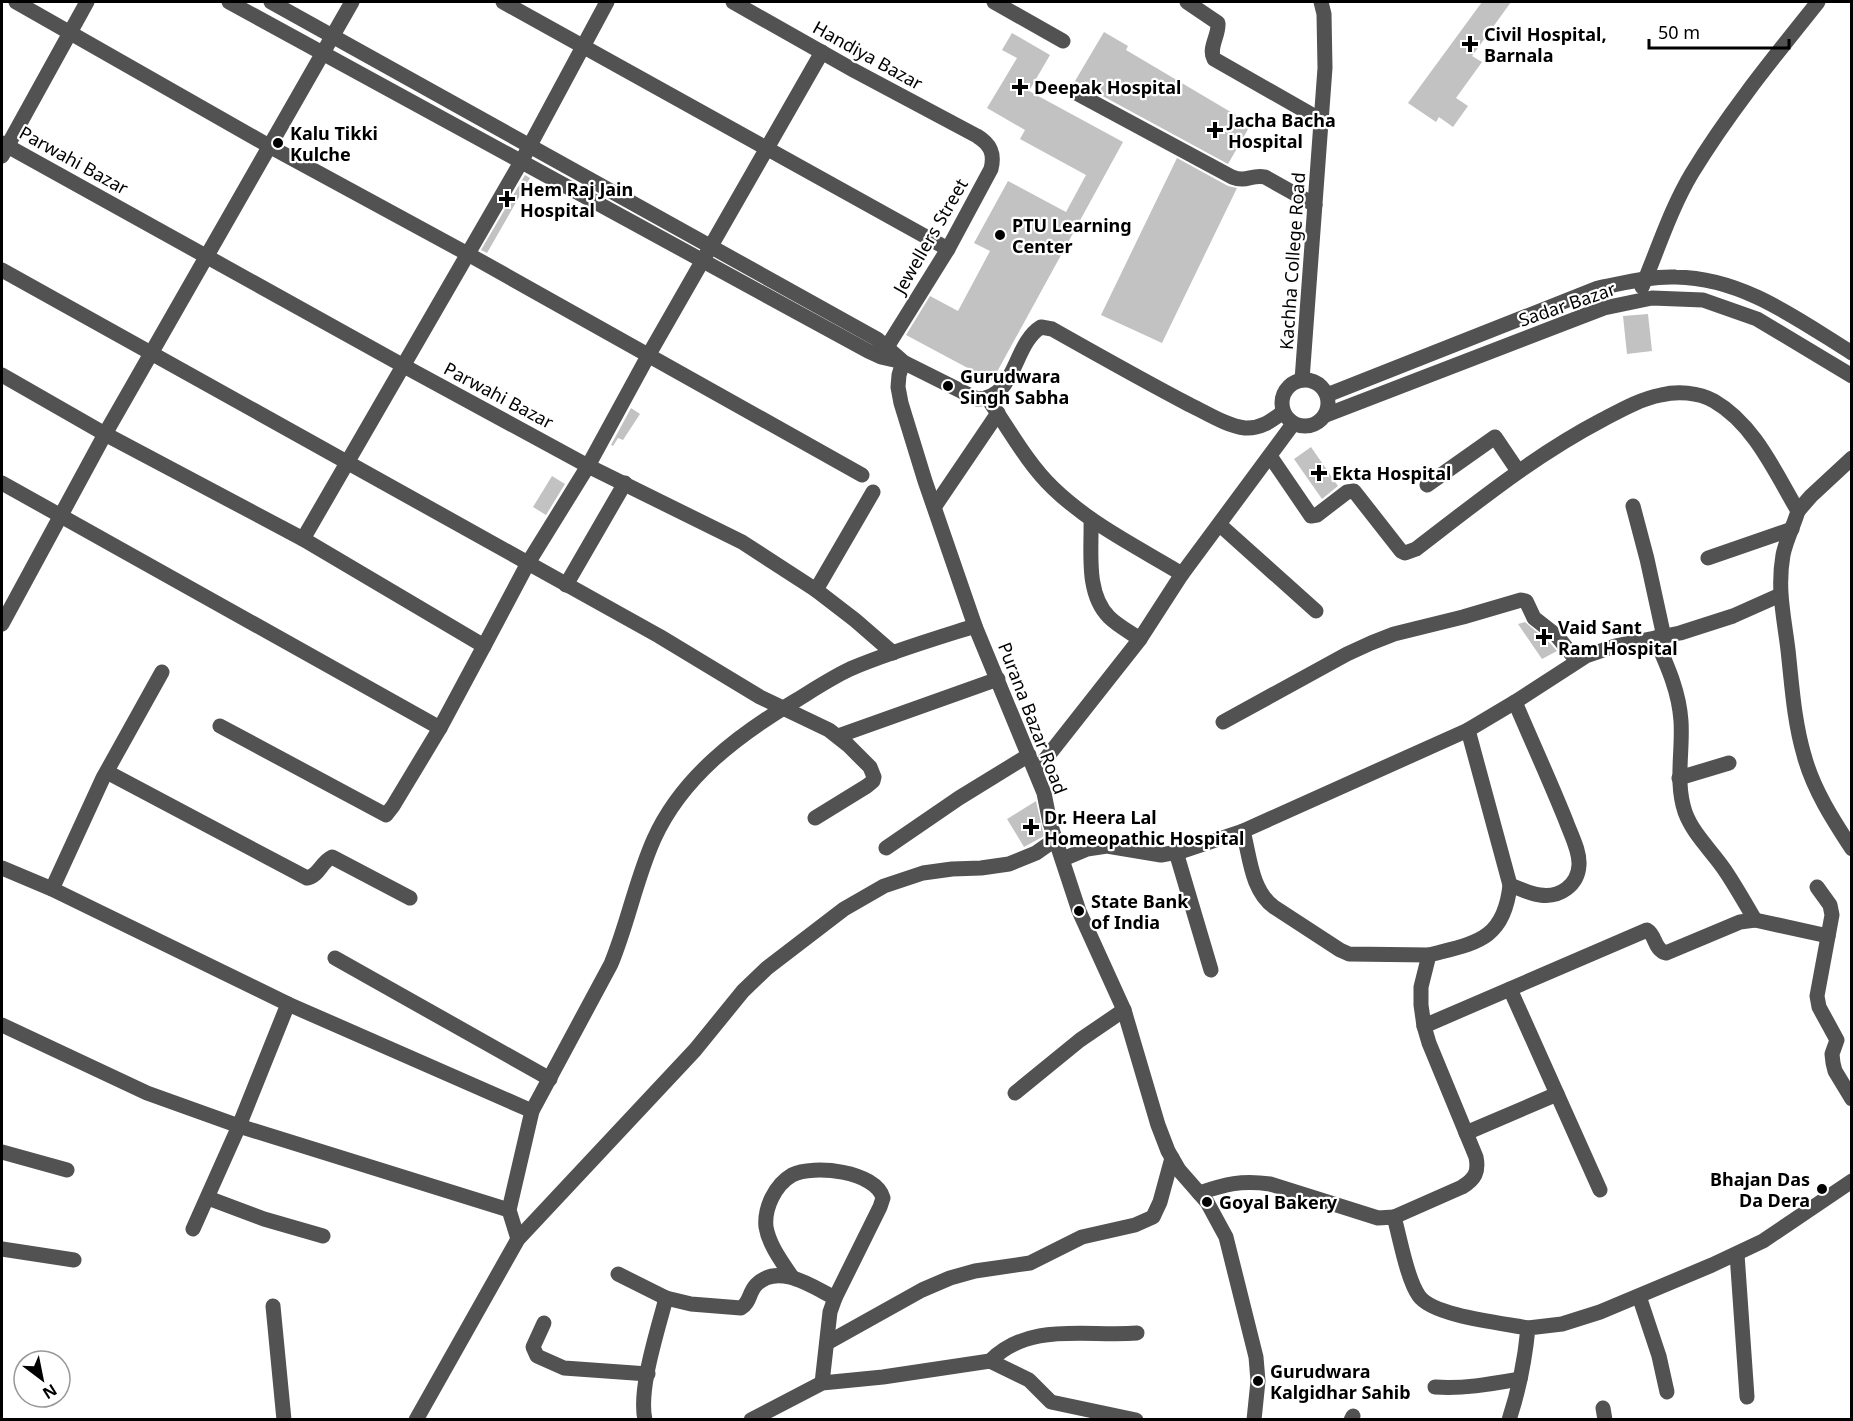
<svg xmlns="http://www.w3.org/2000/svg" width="1853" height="1421" viewBox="0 0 1853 1421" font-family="'Noto Sans',sans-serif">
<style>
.building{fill:#c2c2c2}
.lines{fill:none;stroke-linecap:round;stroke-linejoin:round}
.minor{stroke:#525252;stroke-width:15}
.poi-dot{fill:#000;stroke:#fff;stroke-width:2}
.labels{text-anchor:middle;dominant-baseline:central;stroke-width:4.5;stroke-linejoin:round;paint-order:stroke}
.poi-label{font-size:18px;font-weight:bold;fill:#000;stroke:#fff;text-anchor:start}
.street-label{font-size:18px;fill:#000;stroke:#fff}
</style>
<rect width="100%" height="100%" fill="#fff"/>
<g class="building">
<polygon points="1482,2 1511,2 1472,56 1482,62 1456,98 1468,106 1453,127 1439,117 1436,122 1408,103"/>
<polygon points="1104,32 1128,46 1126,50 1251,124 1228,164 1075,81"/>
<polygon points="1012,33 1050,55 1029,91 1123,142 992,381 906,335 930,296 958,311 990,251 974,243 1008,181 1066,212 1086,175 1020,139 1025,130 987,108 1017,58 1002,50"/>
<polygon points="1177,158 1228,186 1237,188 1162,343 1101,315"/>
<polygon points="525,175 530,178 487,253 481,250"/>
<polygon points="1648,314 1652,351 1627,354 1623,316"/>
<polygon points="631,408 640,414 623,440 618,438 613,446 611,445"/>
<polygon points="1311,447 1338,486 1322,499 1294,459"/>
<polygon points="552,476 565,484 546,515 533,507"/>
<polygon points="1525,622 1550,643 1557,651 1542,659 1518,624"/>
<polygon points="1036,801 1044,836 1024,847 1007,819"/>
</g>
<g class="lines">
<g class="minor">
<polyline points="16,2 269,146 466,253 862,475"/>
<path d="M229 2 868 351 881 357 903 362 977 399C1016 399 1013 344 1041 327L1052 329C1098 355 1144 381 1190 405 1207 413 1227 426 1245 428 1261 429 1271 421 1283 412"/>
<polyline points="271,2 877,339 901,360"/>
<polyline points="503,2 948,249"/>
<path d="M733 2 855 71 977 136C990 144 995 153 991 169L948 249 887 347"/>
<polyline points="994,2 1063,41"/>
<path d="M1187 2 1218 23C1219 36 1208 48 1214 59L1321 120"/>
<path d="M1076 93 1232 177C1247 183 1251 174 1265 177L1315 205"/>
<polyline points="2,143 402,365 588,466 742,542 816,590 855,620 893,653"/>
<polyline points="2,156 87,2"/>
<polyline points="2,270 659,636 760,697 829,730 848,745 870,767 874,777 873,781 867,786 815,818"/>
<path d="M1642 287C1658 249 1671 208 1692 173 1729 112 1774 57 1818 2"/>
<polyline points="903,362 899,375 898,387 901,403 925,481 975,626 1044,793 1050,823 1079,911 1124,1010 1158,1125 1168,1151 1179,1170 1207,1202 1226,1237 1256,1357 1258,1381 1254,1420"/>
<polyline points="2,375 105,434 303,539 484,646 440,728 393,806 386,815 220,726"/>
<circle cx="1305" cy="403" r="23"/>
<polyline points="1302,380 1325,68 1324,14 1321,2"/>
<path d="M1327 395 1598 288C1624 283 1650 276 1676 277 1743 278 1797 319 1852 353"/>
<path d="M988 399C1009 429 1027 463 1053 488 1090 524 1139 548 1182 574"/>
<polyline points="1326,415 1604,308 1652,298 1703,300 1757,319 1852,376"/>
<path d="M1270 456 1311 516 1317 515 1347 492 1354 491 1401 551 1405 553 1416 549C1476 503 1535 455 1602 420 1621 410 1640 399 1661 395 1677 391 1698 392 1714 401 1754 424 1775 472 1798 511 1794 525 1786 540 1783 555 1777 589 1784 617 1788 650 1792 686 1794 721 1804 755 1813 789 1833 820 1852 849"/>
<polyline points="2,483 440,728"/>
<polyline points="1427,485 1495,437 1518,471"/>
<polyline points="935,506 998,413"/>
<polyline points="1633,506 1647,559 1664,637"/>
<polyline points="1798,511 1811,496 1852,458"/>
<path d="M1091 519C1092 550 1085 593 1109 617 1118 626 1130 632 1140 639"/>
<polyline points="1220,525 1316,611"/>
<polyline points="303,539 521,162 607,2"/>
<polyline points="1708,558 1792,529"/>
<polyline points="566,585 625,483"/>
<polyline points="816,590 873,492"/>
<polyline points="2,624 105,434 352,2"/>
<path d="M1655 638C1667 665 1679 691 1681 721 1683 752 1675 782 1685 812 1693 834 1711 850 1724 869 1735 885 1745 903 1755 920"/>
<polyline points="484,646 528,563 588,466 648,356 822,52"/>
<polyline points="1223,722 1347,654 1371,643 1394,634 1463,617 1521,600 1526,601 1534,618 1557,636 1577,661"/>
<path d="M1468 730 1510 885C1504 941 1475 943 1429 955L1421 987V1005L1424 1026 1429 1043 1476 1157C1479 1172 1475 1179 1462 1187L1394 1217C1400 1238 1407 1279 1419 1296 1433 1316 1502 1323 1528 1328"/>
<polyline points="838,736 998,679"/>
<polyline points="1036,771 1140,639 1182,574 1293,424"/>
<path d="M107 772 307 878C319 876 321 862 332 857L410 898"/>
<polyline points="1679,778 1729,763"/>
<path d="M1243 831C1250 857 1251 890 1274 907L1340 950 1349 954 1429 955"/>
<polyline points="886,848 959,798 1029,755"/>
<polyline points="1176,852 1211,970"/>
<polyline points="1063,859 1087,849 1107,846 1161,855 1183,851 1243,831 1468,730 1515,702 1586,656 1615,646 1680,633 1733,616 1780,595"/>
<polyline points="2,868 52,889 288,1004 532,1111"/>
<path d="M1510 885C1519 888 1530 894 1540 895 1560 898 1578 885 1579 865 1580 851 1571 835 1566 821 1550 781 1532 742 1515 702"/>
<polyline points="1817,887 1830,905 1832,915 1817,996 1819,1007 1837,1040 1832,1054 1833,1063 1835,1071 1852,1099"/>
<polyline points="52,889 103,778 162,672"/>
<polyline points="335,958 550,1079"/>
<polyline points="1510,989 1600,1190"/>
<polyline points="2,1025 147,1093 239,1126 509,1210"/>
<path d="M1424 1026 1647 930C1656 935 1654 950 1666 953L1740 922 1755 920 1828 936"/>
<polyline points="1015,1093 1080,1040 1124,1010"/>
<polyline points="1466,1133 1557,1094"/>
<polyline points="2,1152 67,1170"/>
<path d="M1199 1193C1226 1184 1241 1180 1270 1184L1378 1218 1394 1217"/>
<polyline points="208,1198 264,1219 323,1236"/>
<polyline points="193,1229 239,1126 288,1004"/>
<path d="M518 1239 509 1210 532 1111 611 964C628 923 636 879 654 839 682 777 738 735 795 701 813 690 831 678 850 669 890 652 934 639 975 626"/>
<polyline points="2,1249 74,1260"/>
<polyline points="1737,1254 1747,1397"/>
<polyline points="618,1274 666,1298"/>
<path d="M792 1277C782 1262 769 1245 766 1227 764 1208 775 1185 792 1175 813 1164 876 1171 883 1198L880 1207 835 1298 830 1312 822 1383"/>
<polyline points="1639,1296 1659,1356 1667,1392"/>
<polyline points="273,1306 284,1420"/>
<polyline points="544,1323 533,1347 537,1356 564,1368 648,1374"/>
<polyline points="827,1343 922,1290 950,1278 975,1271 1030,1263 1082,1237 1135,1225 1153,1217 1160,1202 1172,1158"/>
<path d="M990 1361C1030 1321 1086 1337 1137 1333"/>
<path d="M1435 1387C1464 1389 1491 1384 1520 1379"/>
<polyline points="1603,1408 1605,1420"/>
<polyline points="416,1420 518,1239 695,1050 743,991 767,968 844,909 884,886 923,873 952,869 981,868 1009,864 1036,853 1056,839"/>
<path d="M645 1420C638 1389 658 1330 666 1298L691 1304 741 1308C750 1303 749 1292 756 1285 778 1262 813 1287 835 1298"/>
<polyline points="751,1420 822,1383 883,1377 990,1361 1029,1380 1051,1402 1136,1420"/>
<polyline points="1351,1420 1353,1416"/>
<path d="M1509 1420C1519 1390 1525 1359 1528 1328L1562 1324 1600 1312 1712 1265 1763 1241 1852 1181"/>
</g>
</g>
<g class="poi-dot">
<path d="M1467 35h6v6h6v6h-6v6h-6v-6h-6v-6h6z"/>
<path d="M1017 78h6v6h6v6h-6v6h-6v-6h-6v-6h6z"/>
<path d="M1212 121h6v6h6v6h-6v6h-6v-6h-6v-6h6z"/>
<circle cx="278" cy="143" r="6"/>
<path d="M504 190h6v6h6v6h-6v6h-6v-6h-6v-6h6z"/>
<circle cx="1000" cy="235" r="6"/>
<circle cx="948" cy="386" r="6"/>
<path d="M1316 464h6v6h6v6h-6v6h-6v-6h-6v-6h6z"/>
<path d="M1541 628h6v6h6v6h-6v6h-6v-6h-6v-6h6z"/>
<path d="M1028 818h6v6h6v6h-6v6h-6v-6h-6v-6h6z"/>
<circle cx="1079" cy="911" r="6"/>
<circle cx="1822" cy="1189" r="6"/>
<circle cx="1207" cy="1202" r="6"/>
<circle cx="1258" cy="1381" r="6"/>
</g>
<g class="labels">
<g class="poi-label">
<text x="1484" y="34">Civil Hospital,<tspan x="1484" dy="21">Barnala</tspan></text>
<text x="1034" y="87">Deepak Hospital</text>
<text x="1228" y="120">Jacha Bacha<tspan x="1228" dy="21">Hospital</tspan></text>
<text x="290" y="133">Kalu Tikki<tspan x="290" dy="21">Kulche</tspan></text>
<text x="520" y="189">Hem Raj Jain<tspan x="520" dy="21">Hospital</tspan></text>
<text x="1012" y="225">PTU Learning<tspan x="1012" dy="21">Center</tspan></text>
<text x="960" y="376">Gurudwara<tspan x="960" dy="21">Singh Sabha</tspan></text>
<text x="1332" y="473">Ekta Hospital</text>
<text x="1558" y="627">Vaid Sant<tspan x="1558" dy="21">Ram Hospital</tspan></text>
<text x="1044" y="817">Dr. Heera Lal<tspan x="1044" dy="21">Homeopathic Hospital</tspan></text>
<text x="1091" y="901">State Bank<tspan x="1091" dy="21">of India</tspan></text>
<text x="1810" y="1179" text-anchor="end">Bhajan Das<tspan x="1810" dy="21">Da Dera</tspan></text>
<text x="1219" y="1202">Goyal Bakery</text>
<text x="1270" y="1371">Gurudwara<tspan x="1270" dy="21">Kalgidhar Sahib</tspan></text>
</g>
<g class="street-label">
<text transform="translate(868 55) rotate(29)">Handiya Bazar</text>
<text transform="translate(74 160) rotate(29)">Parwahi Bazar</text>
<text transform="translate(930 236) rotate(-60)">Jewellers Street</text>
<text transform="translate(1292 261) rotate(-86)">Kachha College Road</text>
<text transform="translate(1567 304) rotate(-19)">Sadar Bazar</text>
<text transform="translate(499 395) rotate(28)">Parwahi Bazar</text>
<text transform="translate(1033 718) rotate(69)">Purana Bazar Road</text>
</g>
</g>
<rect width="1853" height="1421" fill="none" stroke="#000000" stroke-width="6"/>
<g transform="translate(42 1379) rotate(148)"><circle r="28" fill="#ffffff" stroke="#999999" stroke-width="1.5"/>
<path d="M0-4.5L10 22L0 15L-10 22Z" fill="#000000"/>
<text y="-9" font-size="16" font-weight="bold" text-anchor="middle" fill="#000000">N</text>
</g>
<path d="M1649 39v9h140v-9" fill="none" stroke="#000000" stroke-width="3"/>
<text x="1658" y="39" font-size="18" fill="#000000" stroke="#ffffff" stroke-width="4.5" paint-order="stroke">50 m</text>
</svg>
